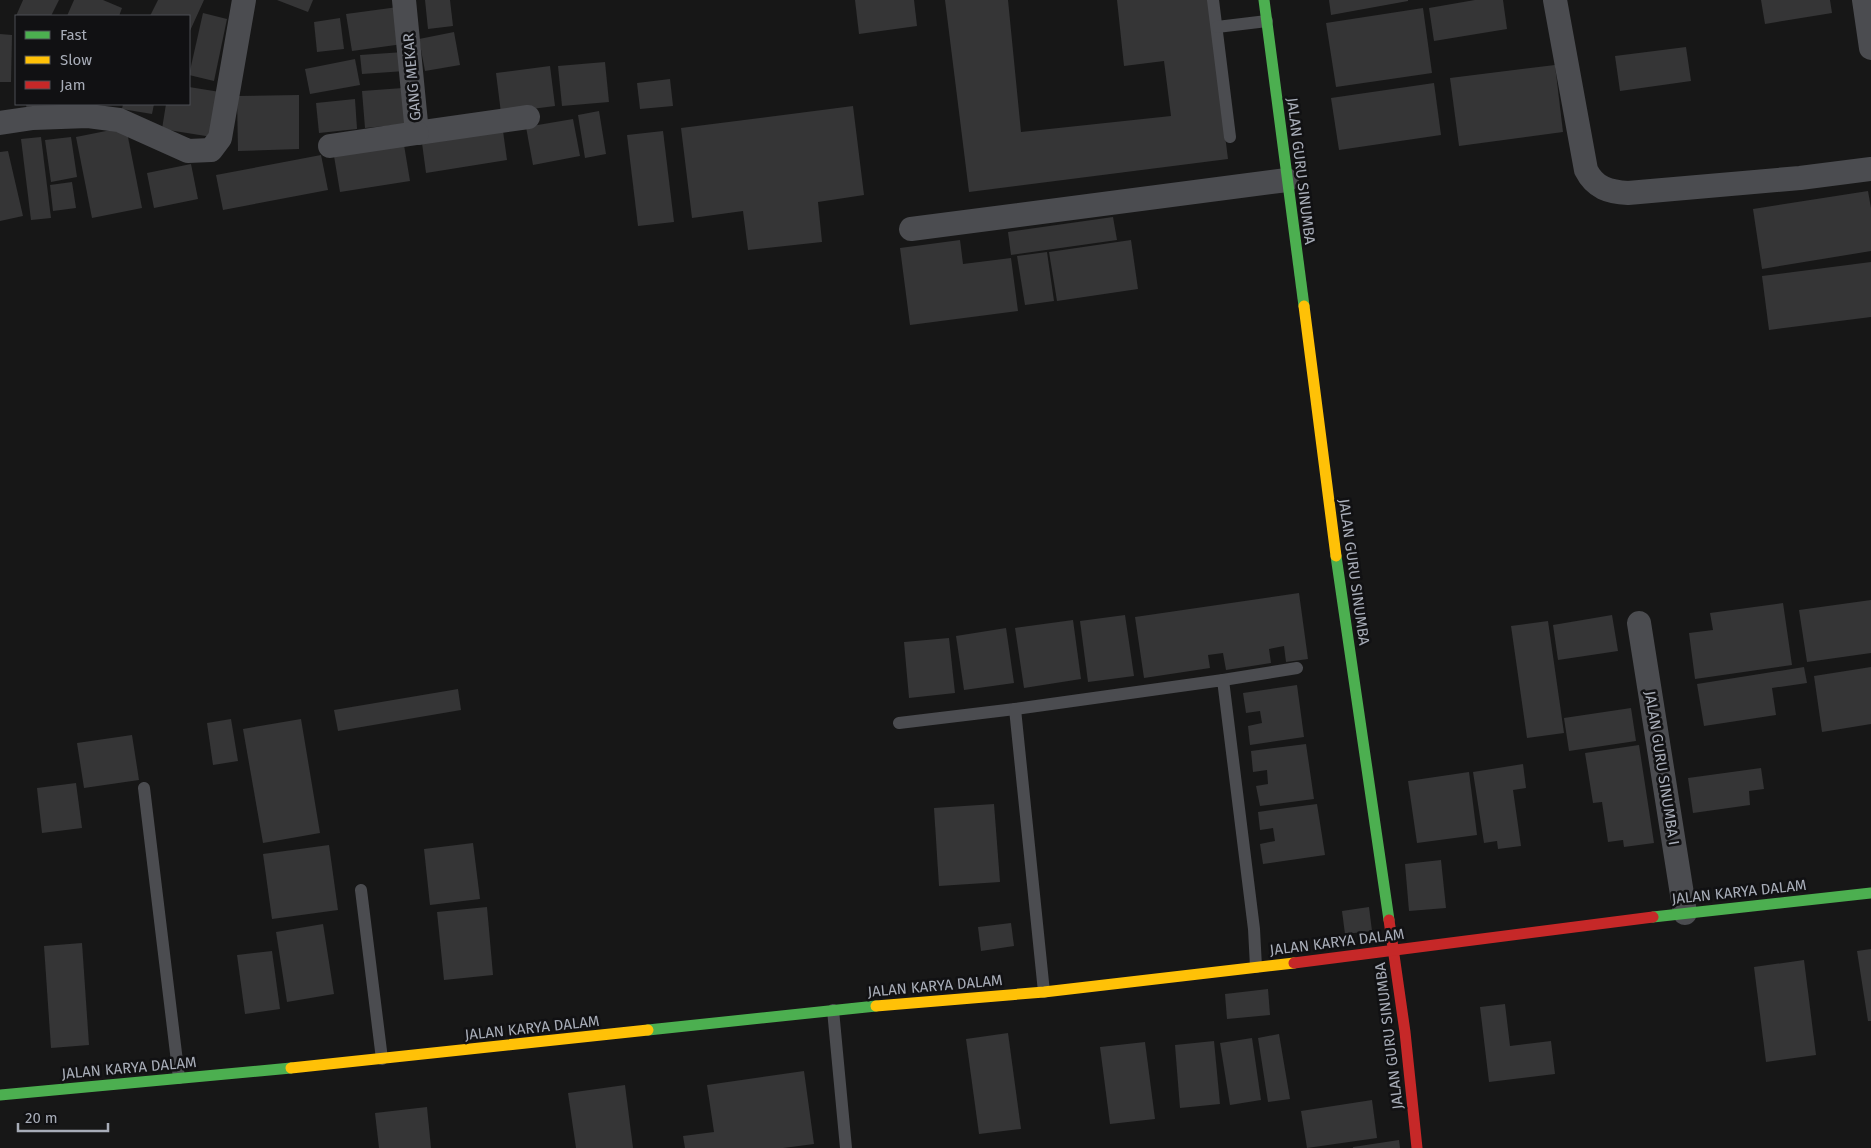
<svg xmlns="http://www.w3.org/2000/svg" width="1871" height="1148" viewBox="0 0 1871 1148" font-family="'Fira Sans',sans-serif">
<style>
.building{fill:#353536}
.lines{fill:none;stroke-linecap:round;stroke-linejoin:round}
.lane{stroke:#4b4c50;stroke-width:12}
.street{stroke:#4b4c50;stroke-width:24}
.fast{stroke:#4caf50;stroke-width:11}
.slow{stroke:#ffc107;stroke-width:11}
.jam{stroke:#c62828;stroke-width:11}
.labels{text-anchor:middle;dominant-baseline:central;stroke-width:5;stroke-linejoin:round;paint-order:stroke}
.street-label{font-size:15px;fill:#a8adb8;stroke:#111113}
</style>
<rect width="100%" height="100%" fill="#171717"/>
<g class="building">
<polygon points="23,0 59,0 51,16 16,16"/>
<polygon points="74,0 103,0 122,8 119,16 67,16"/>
<polygon points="158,0 204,0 189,33 189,16 150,16"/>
<polygon points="277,0 313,0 308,12"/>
<polygon points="425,0 450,0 453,26 428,29"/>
<polygon points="855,0 914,0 917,26 859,34"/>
<polygon points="945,0 1008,0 1021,132 1171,116 1164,61 1124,66 1117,0 1208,0 1228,159 969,192"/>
<polygon points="1329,0 1408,0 1408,1 1331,15"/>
<polygon points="1475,0 1503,0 1507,29 1434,41 1429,8"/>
<polygon points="1761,0 1830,0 1832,13 1765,24"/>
<polygon points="398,7 403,44 352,51 346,14"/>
<polygon points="1423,8 1432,73 1336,87 1326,23"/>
<polygon points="203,13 227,19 214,81 189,75"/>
<polygon points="340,18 344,49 317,52 314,22"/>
<polygon points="454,32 460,65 425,71 419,39"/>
<polygon points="0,34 12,35 11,82 0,82"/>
<polygon points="1686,47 1691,81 1620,91 1615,56"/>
<polygon points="404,52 405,71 362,74 360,55"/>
<polygon points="355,59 360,85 310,94 305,69"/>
<polygon points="605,62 609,102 562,106 558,66"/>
<polygon points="1555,65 1563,132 1459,146 1450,78"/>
<polygon points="550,66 555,106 501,113 496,73"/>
<polygon points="670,79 673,106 640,109 637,83"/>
<polygon points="1434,83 1441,135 1339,150 1331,98"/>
<polygon points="189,87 220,92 212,137 162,129 166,104 189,104"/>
<polygon points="403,88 406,124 365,128 362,91"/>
<polygon points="299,95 299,149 238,151 237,96"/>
<polygon points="355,99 357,129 319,133 316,103"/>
<polygon points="26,104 93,104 93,105 27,112"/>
<polygon points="123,104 154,104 152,114 122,109"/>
<polygon points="853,106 864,195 818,202 822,242 748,250 743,211 692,218 681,128"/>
<polygon points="599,111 606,154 585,158 578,115"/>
<polygon points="573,119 580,156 533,165 526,127"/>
<polygon points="126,127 142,208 92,218 76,137"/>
<polygon points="503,131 507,160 426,173 422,143"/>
<polygon points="663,131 674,222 638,226 627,135"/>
<polygon points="41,137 51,218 31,220 21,139"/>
<polygon points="71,137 77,177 51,182 45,140"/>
<polygon points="404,145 410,181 340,192 334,156"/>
<polygon points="8,151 23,216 0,221 0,152"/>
<polygon points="321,155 328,190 223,210 216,175"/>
<polygon points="191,164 198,199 154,208 147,173"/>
<polygon points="72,182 76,208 53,211 50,185"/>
<polygon points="1868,191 1871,208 1871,251 1762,269 1753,209"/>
<polygon points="1113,217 1117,240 1011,255 1008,232"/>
<polygon points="960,240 963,264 1011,258 1018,311 910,325 900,248"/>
<polygon points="1131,240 1138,289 1057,301 1049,252"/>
<polygon points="1047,252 1054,301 1025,305 1017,256"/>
<polygon points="1871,262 1871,317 1769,330 1762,276"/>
<polygon points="1299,593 1308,659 1286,662 1284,646 1269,649 1271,663 1226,670 1223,653 1208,655 1210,668 1144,678 1135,617"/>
<polygon points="1871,600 1871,653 1807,662 1799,610"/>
<polygon points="1783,603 1792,665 1695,679 1689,633 1713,630 1710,613"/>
<polygon points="1125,615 1134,676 1088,682 1080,621"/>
<polygon points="1612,615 1618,651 1558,660 1553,625"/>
<polygon points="1073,620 1081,679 1024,688 1015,628"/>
<polygon points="1548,621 1564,733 1527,738 1511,626"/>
<polygon points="1006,628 1014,683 964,690 956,636"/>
<polygon points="949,638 955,693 909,698 904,642"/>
<polygon points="1804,667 1807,683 1772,688 1776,715 1704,726 1697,684"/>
<polygon points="1871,667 1871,724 1822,732 1814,676"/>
<polygon points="1297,685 1304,737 1250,745 1248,726 1262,723 1260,711 1246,713 1243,693"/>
<polygon points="458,689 461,710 338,731 334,710"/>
<polygon points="1631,708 1636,741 1569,751 1564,718"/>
<polygon points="231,719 238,761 213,765 207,723"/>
<polygon points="301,719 320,833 263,843 243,729"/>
<polygon points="132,735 139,780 84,788 77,743"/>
<polygon points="1306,744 1314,799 1260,806 1256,786 1268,784 1267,770 1253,772 1251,751"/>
<polygon points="1639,745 1654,843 1624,847 1623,840 1608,842 1602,802 1593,803 1585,753"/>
<polygon points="1523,764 1526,788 1513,790 1521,846 1498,849 1497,841 1484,843 1473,772"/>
<polygon points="1761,768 1764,789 1749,791 1750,805 1693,813 1688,778"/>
<polygon points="1469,772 1477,835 1417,843 1408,781"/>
<polygon points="76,783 82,828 42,833 37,788"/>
<polygon points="994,804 1000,882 939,886 934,808"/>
<polygon points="1317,804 1325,855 1263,864 1260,844 1275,841 1273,828 1260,830 1258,812"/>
<polygon points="473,843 480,899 430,905 424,849"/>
<polygon points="329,845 338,910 272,919 263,854"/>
<polygon points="1441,860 1446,908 1409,911 1405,864"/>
<polygon points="487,907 493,975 444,980 437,912"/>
<polygon points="1369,907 1372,931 1345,934 1342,911"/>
<polygon points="1011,923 1014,946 981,951 978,927"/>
<polygon points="323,924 334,994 287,1002 276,932"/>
<polygon points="82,943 89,1045 51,1048 44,946"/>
<polygon points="1871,949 1871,1021 1868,1021 1857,951"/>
<polygon points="272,951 280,1009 245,1014 237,955"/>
<polygon points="1804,960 1816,1055 1766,1062 1754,967"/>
<polygon points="1268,989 1270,1015 1227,1019 1225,994"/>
<polygon points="1505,1004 1510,1046 1551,1041 1555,1074 1489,1082 1480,1007"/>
<polygon points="1008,1033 1021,1129 979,1134 966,1039"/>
<polygon points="1279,1034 1290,1099 1268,1102 1258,1038"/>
<polygon points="1252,1038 1261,1100 1230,1105 1220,1043"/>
<polygon points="1214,1041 1220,1104 1180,1108 1175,1045"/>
<polygon points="1145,1042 1155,1119 1110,1124 1100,1047"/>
<polygon points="804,1071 814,1144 783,1148 685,1148 683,1136 714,1132 707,1085"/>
<polygon points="625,1085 633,1148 576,1148 568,1093"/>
<polygon points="1372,1100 1377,1138 1307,1148 1301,1111"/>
<polygon points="427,1107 431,1148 379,1148 375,1113"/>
<polygon points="1399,1140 1400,1148 1353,1148 1353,1147"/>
</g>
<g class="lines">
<g class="lane">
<polyline points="1213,0 1230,137"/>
<polyline points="1217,27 1267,21"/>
<polyline points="1223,680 1297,668"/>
<polyline points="899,723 1015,709"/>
<polyline points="144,788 179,1078"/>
<polyline points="361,890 382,1059"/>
<polyline points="1044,992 1015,709 1223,680 1254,929 1256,967"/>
<polyline points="833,1010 846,1148"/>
</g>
<g class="street">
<polyline points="404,0 417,133 528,117"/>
<path d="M1555 0 1586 170C1595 188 1609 192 1628 193L1800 178 1871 169"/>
<polyline points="1864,0 1871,48"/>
<polyline points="0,123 33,118 88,116 119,120 188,151 211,150 220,138 244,0"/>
<polyline points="330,146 417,133"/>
<polyline points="911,229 1287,180"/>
<polyline points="1639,623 1685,913"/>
</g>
<g class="fast">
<polyline points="1264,0 1304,306"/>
<polyline points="1336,556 1389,920"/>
<polyline points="1653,917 1871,893"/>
<polyline points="648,1030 876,1006"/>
<polyline points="0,1095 291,1068"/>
</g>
<g class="slow">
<polyline points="1304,306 1336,556"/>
<polyline points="876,1006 1044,992 1294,963"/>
<polyline points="291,1068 648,1030"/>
</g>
<g class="jam">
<polyline points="1389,920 1405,1032 1417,1148"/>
<polyline points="1294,963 1653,917"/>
</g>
</g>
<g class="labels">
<g class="street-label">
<text transform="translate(412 77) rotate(-95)">GANG MEKAR</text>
<text transform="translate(1301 171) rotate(83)">JALAN GURU SINUMBA</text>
<text transform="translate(1354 572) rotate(82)">JALAN GURU SINUMBA</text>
<text transform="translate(1662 768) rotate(81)">JALAN GURU SINUMBA I</text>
<text transform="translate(1739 892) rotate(-6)">JALAN KARYA DALAM</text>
<text transform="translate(1337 942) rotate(-7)">JALAN KARYA DALAM</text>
<text transform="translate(935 986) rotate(-5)">JALAN KARYA DALAM</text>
<text transform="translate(532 1028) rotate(-6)">JALAN KARYA DALAM</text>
<text transform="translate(1389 1036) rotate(-97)">JALAN GURU SINUMBA</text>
<text transform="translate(129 1068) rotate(-5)">JALAN KARYA DALAM</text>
</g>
</g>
<rect x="15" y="15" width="175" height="90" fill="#111113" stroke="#4d4f55"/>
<rect x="25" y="31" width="25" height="8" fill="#4caf50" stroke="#4d4f55"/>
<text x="60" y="40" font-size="15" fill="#a8adb8">Fast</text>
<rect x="25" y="56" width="25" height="8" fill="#ffc107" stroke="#4d4f55"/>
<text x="60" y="65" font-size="15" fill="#a8adb8">Slow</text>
<rect x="25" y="81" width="25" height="8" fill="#c62828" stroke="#4d4f55"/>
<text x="60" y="90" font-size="15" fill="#a8adb8">Jam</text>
<path d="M18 1123v8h90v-8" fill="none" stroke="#a8adb8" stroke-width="2.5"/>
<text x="25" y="1123" font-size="15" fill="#a8adb8" stroke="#111113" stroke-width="4" paint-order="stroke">20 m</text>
</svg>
